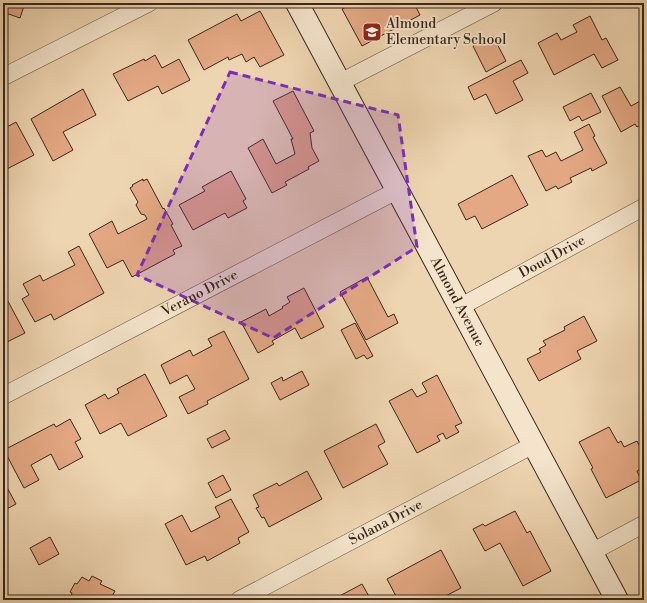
<svg xmlns="http://www.w3.org/2000/svg" width="647" height="603" viewBox="0 0 647 603" font-family="'Libre Bodoni',serif">
<style>
.building{fill:#e4a984;stroke:#39281b}
.lines{fill:none;stroke-linecap:round;stroke-linejoin:round}
.street-casing{stroke:#665340;stroke-width:18}
.secondary-casing{stroke:#39281b;stroke-width:24}
.street{stroke:#f4e4cc;stroke-width:17}
.secondary{stroke:#f4e4cc;stroke-width:22}
.marked{fill:#7b2cbf;fill-opacity:0.2;stroke:#7b2cbf;stroke-width:3;stroke-dasharray:8 5;stroke-linejoin:round}
.labels{text-anchor:middle;dominant-baseline:central;stroke-width:3.5;stroke-linejoin:round;paint-order:stroke}
.poi-label{font-size:14px;fill:#39281b;stroke:#f4e4cc;text-anchor:start}
.street-label{font-size:14px;fill:#39281b;stroke:#f4e4cc}
</style>
<rect width="100%" height="100%" fill="#eed5b1"/>
<filter id="stains"><feTurbulence type="fractalNoise" baseFrequency=".005" numOctaves="4"/><feColorMatrix values="0 0 0 0 .2 0 0 0 0 .09 0 0 0 0 .02 0 0 0 .5 -.17"/></filter>
<radialGradient id="worn" r=".72"><stop offset=".6" stop-color="#630" stop-opacity="0"/><stop offset="1" stop-color="#630" stop-opacity=".3"/></radialGradient>
<g class="building">
<polygon points="3,3 25,3 20,18 3,12"/>
<polygon points="354,3 414,3 420,15 362,46 342,9"/>
<polygon points="260,11 284,55 260,67 254,57 246,62 242,54 229,60 228,57 204,70 188,40 237,14 241,21"/>
<polygon points="590,16 602,40 606,38 618,60 602,68 594,54 554,75 538,43 557,33 561,40 577,32 573,25"/>
<polygon points="493,36 506,61 486,72 473,46"/>
<polygon points="155,55 162,68 179,59 190,80 162,94 158,86 128,101 113,74 144,59 145,61"/>
<polygon points="521,60 528,73 513,81 523,100 496,114 486,94 474,100 468,87"/>
<polygon points="620,87 631,106 644,99 644,123 637,127 635,124 621,132 602,96"/>
<polygon points="83,89 96,115 63,132 73,150 53,161 31,119"/>
<polygon points="293,91 314,131 310,133 312,148 319,161 308,167 309,169 285,182 287,185 272,193 248,148 263,139 276,164 295,154 291,139 293,139 273,101"/>
<polygon points="591,93 601,112 582,121 579,116 570,121 563,107"/>
<polygon points="16,122 34,155 3,171 3,129"/>
<polygon points="589,124 595,136 593,137 607,163 592,171 591,168 570,178 572,182 558,189 556,186 546,191 528,156 542,150 546,157 556,152 561,161 583,150 574,132"/>
<polygon points="231,171 246,199 243,201 247,208 228,218 225,213 193,230 179,205 205,191 202,187"/>
<polygon points="512,175 528,205 482,229 475,216 466,220 458,204"/>
<polygon points="143,179 143,181 147,179 163,209 164,208 173,224 171,225 182,246 173,250 175,254 132,277 123,260 107,268 89,234 112,221 118,234 147,219 145,215 141,214 136,205 138,202 130,188 133,186 132,185"/>
<polygon points="79,246 104,293 54,320 51,314 35,322 22,299 29,295 23,284 40,275 43,281 75,265 68,252"/>
<polygon points="367,277 388,317 394,314 398,323 366,340 340,292"/>
<polygon points="304,288 324,327 301,339 295,328 272,341 274,344 258,353 241,322 266,309 269,316 283,308 282,307 290,302 287,297"/>
<polygon points="3,292 25,333 3,344"/>
<polygon points="584,316 597,341 577,351 581,359 539,381 527,359 541,352 539,349 546,345 543,341 565,330 564,327"/>
<polygon points="355,323 373,356 367,359 364,355 356,359 341,330"/>
<polygon points="224,331 249,379 207,401 208,404 188,414 179,397 195,389 187,375 170,384 161,365 190,350 193,356 212,346 208,339"/>
<polygon points="302,371 309,385 280,400 271,383 282,377 283,381"/>
<polygon points="145,374 167,416 128,436 121,423 100,434 85,405 105,394 108,399 119,393 117,389"/>
<polygon points="437,375 462,423 455,426 459,432 446,439 443,433 437,436 440,441 417,453 389,401 412,389 417,397 427,392 422,383"/>
<polygon points="70,419 81,439 75,442 83,457 59,470 51,454 31,465 39,480 24,488 4,450 54,424 56,427"/>
<polygon points="376,424 385,442 378,446 388,464 343,488 324,451"/>
<polygon points="609,427 618,443 621,441 624,447 637,441 644,455 644,467 637,471 641,480 606,498 591,469 593,468 579,442"/>
<polygon points="225,430 230,439 212,448 207,439"/>
<polygon points="307,471 322,499 269,527 264,517 262,518 256,508 259,507 253,495 277,483 279,486"/>
<polygon points="223,475 231,490 216,498 208,483"/>
<polygon points="3,480 16,504 3,511"/>
<polygon points="231,499 249,532 238,538 240,543 207,561 205,556 186,565 165,524 182,515 191,532 220,517 215,507"/>
<polygon points="515,511 527,533 530,531 551,571 523,586 500,543 485,551 473,529 483,524 485,526"/>
<polygon points="50,537 59,554 39,565 30,548"/>
<polygon points="441,550 461,588 438,600 398,600 387,579"/>
<polygon points="92,576 102,581 100,584 115,591 110,600 72,600 70,599 72,593 70,592 75,583 77,584 82,577 89,581"/>
<polygon points="362,584 371,600 332,600"/>
</g>
<g class="lines">
<defs>
<g id="street">
<polyline points="3,77 149,3"/>
<polyline points="339,83 494,3"/>
<path id="s1" d="M460 307 644 207"/>
<path id="s2" d="M3 396 396 191"/>
<polyline points="592,552 644,524"/>
<path id="s3" d="M239 600 533 445"/>
</g>
<g id="secondary">
<path id="s4" d="M297 3 617 600"/>
</g>
</defs>
<use href="#street" class="street-casing"/>
<use href="#secondary" class="secondary-casing"/>
<use href="#street" class="street"/>
<use href="#secondary" class="secondary"/>
</g>
<path class="marked" d="M230 72 398 115 417 247 273 338 137 275Z"/>
<defs>
<symbol id="school-square" viewBox="-11 -11 22 22"><rect x="-9" y="-9" width="18" height="18" rx="4" fill="#8f2418" stroke="#f4e4cc"/><path d="M0-5L7-2L0 1L-7-2ZM-4 1L0 2.5L4 1V4Q0 6-4 4Z" fill="#fff"/></symbol>
</defs>
<g fill-rule="evenodd">
<use href="#school-square" x="361" y="21" width="22" height="22"/>
</g>
<g class="labels">
<g class="poi-label">
<text x="386" y="24">Almond<tspan x="386" dy="16">Elementary School</tspan></text>
</g>
<g class="street-label">
<text stroke="none"><textPath href="#s1" startOffset="105">Doud Drive</textPath></text>
<text stroke="none"><textPath href="#s2" startOffset="222">Verano Drive</textPath></text>
<text stroke="none"><textPath href="#s4" startOffset="339">Almond Avenue</textPath></text>
<text stroke="none"><textPath href="#s3" startOffset="166">Solana Drive</textPath></text>
</g>
</g>
<rect width="647" height="603" fill="none" stroke="#eed5b1" stroke-width="16"/>
<rect x="4" y="4" width="639" height="595" fill="none" stroke="#39281b" stroke-width="2"/>
<rect x="8" y="8" width="631" height="587" fill="none" stroke="#39281b"/>
<rect width="100%" height="100%" filter="url(#stains)"/>
<rect width="100%" height="100%" fill="url(#worn)"/>
</svg>
